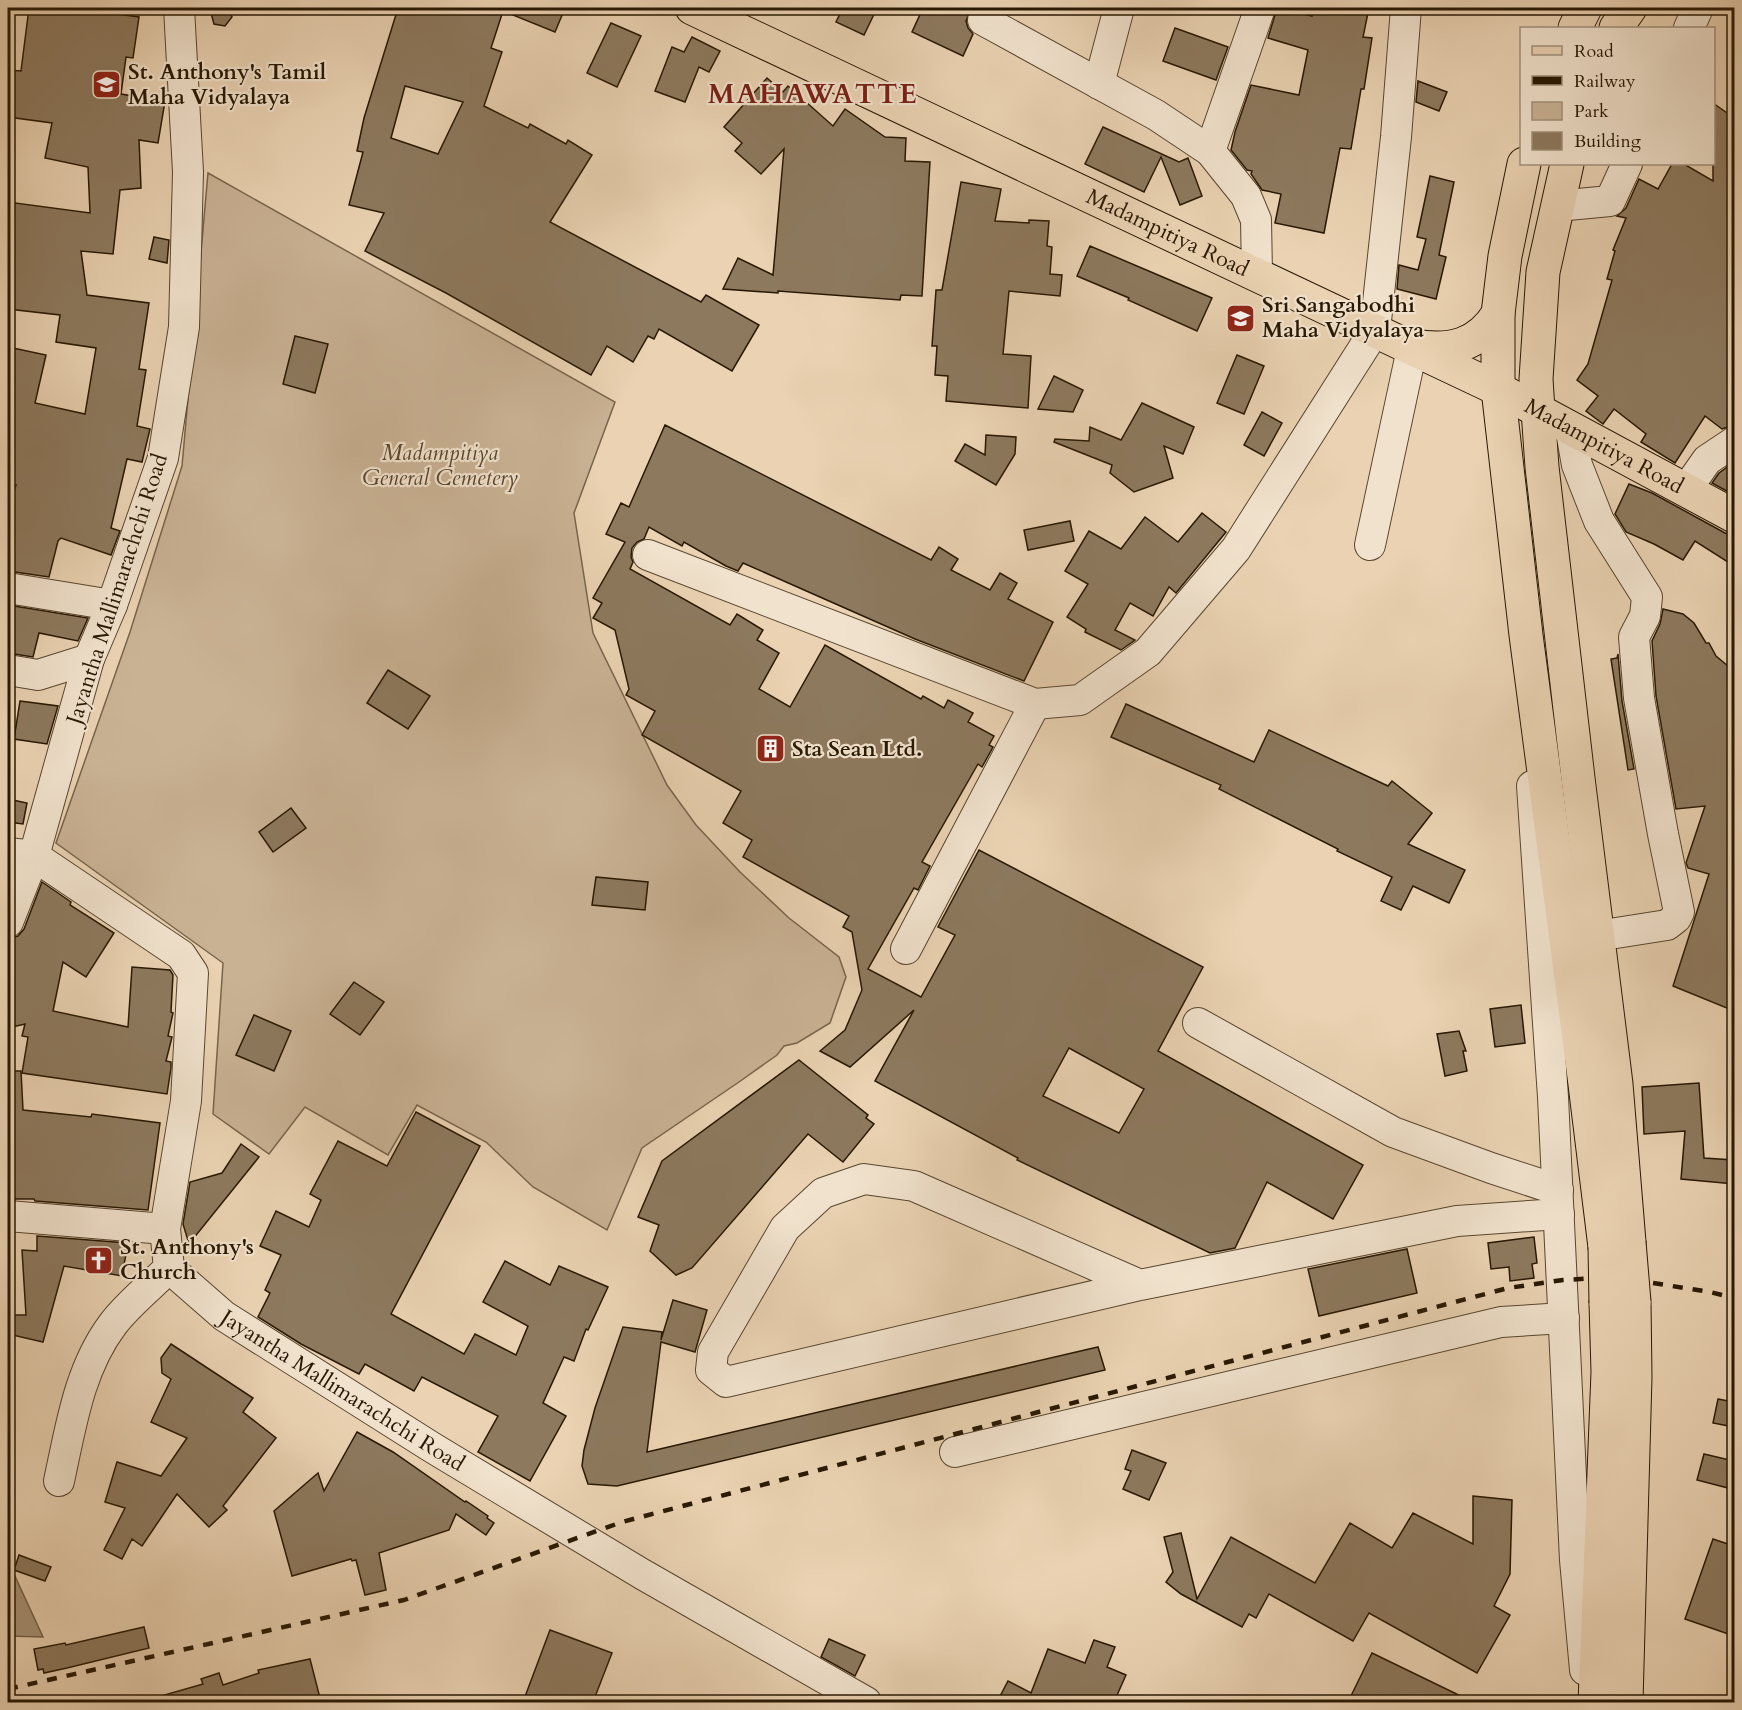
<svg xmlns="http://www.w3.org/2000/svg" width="1742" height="1710" viewBox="0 0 1742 1710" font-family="Cardo,serif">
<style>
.green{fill:#c9b294;stroke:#78654c;stroke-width:1.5}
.water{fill:#a89376;stroke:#756248;stroke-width:1.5}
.building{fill:#8d795e;stroke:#281803;stroke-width:1.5;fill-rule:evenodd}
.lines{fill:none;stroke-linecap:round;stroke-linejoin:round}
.minor-casing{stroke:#58462f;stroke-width:32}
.major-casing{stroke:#281803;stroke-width:35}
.minor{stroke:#f1e2cd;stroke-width:30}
.major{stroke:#ead2b2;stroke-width:33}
.rail{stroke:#281803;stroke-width:4.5;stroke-dasharray:10 10;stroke-linecap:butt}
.major-bridge-casing{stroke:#281803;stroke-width:35;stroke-linecap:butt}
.major-bridge{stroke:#ead2b2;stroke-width:33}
.labels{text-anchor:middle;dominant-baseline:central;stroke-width:4.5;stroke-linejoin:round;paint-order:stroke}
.poi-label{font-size:22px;font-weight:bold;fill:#281803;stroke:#f1e2cd;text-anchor:start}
.street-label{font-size:22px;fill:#281803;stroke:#f1e2cd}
.park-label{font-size:22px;font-style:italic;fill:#58462e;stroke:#f1e2cd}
.district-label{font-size:28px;font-weight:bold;letter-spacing:1.5px;fill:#7a1f14;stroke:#f1e2cd}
</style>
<rect width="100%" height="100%" fill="#ead2b2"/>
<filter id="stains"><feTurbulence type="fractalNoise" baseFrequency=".00333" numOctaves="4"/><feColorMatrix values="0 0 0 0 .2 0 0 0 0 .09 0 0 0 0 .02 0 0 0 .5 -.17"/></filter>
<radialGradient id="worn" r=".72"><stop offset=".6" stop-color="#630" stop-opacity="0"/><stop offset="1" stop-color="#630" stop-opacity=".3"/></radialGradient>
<polygon class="green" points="208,173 615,402 574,513 593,633 667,785 696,825 740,872 789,918 839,957 846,977 830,1023 797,1043 784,1046 777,1055 739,1082 642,1148 607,1230 533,1187 486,1142 417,1105 388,1155 305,1107 269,1154 213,1114 223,963 56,843 130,632 182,466"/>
<polygon class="water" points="8,1561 43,1637 8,1636"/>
<g class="building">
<polygon points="29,8 74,8 139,17 133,58 126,57 121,94 165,101 158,143 139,140 141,188 120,190 113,254 81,251 87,295 149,303 139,369 146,370 137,426 150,429 142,462 127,459 111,528 120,531 111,555 61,538 58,541 49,577 8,571 8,511 16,485 8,487 8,451 14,425 8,424 8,347 46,355 35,403 85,414 96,348 56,342 60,315 8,309 8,202 90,213 88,167 45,158 52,123 8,117 8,70 21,71"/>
<polygon points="217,8 228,8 232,17 225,26 214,24 211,13"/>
<path d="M398 8H565L555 32 503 11 491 48 502 52 484 106 528 128 530 124 566 144 568 140 592 155 550 222 701 302 706 295 759 325 732 371 659 329 654 339 648 336 633 362 607 346 591 375 446 293 365 251 384 213 349 205 363 152 357 151 364 118ZM405 86 463 102 438 154 391 138Z"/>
<polygon points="843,8 877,8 864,35 836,22"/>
<polygon points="923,8 971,9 966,21 968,28 973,34 963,56 912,32"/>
<polygon points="1277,8 1312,16 1313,8 1369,8 1363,37 1372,38 1364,89 1361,89 1351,149 1340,148 1324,233 1275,223 1281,194 1262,190 1251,174 1252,171 1247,170 1231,150 1235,132 1251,85 1299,95 1308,50 1268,38"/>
<polygon points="611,23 641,36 617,87 587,73"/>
<polygon points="1175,28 1228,47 1216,80 1163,61"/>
<polygon points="692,37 720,51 709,72 699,67 685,102 655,91 672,47 684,52"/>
<polygon points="767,78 783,92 788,86 833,126 845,109 885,137 906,138 905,161 930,162 922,296 901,295 900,300 778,291 778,293 723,289 738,258 773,275 784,149 761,174 735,151 742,143 724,127"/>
<polygon points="1418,81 1447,92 1439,111 1416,102"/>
<polygon points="1713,103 1734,118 1734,425 1722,429 1705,416 1675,463 1641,442 1646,434 1614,409 1603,424 1586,411 1598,396 1577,380 1588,364 1612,280 1607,279 1615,251 1613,250 1626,218 1617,216 1626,208 1639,179 1658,189 1672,164 1684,164 1713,181"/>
<polygon points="1103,127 1179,162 1188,158 1202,196 1180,205 1161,157 1144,192 1085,164"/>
<polygon points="1430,176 1454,182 1439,255 1446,257 1436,299 1397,289 1399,265 1418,270 1426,239 1417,237"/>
<polygon points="961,182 1001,189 995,221 1029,223 1029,220 1049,221 1047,246 1052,247 1050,274 1062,275 1060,296 1009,291 1003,354 1031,356 1028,408 946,401 948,376 935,375 937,346 932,346 936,290 942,290"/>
<polygon points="154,237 169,240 167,263 149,259"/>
<polygon points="1090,246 1212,298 1197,331 1128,300 1129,298 1077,276"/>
<polygon points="295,336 328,344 315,393 283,384"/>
<polygon points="1237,355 1264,366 1244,414 1217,403"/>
<polygon points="1054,376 1083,390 1073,412 1038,409"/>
<polygon points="1142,403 1194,427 1183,454 1164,446 1173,478 1134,492 1110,473 1112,465 1054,442 1055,439 1089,441 1090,427 1121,440"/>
<polygon points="1262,412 1282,423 1264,456 1244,445"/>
<path d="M665 425 931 560 939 547 958 559 951 570 990 590 1000 573 1017 583 1008 599 1053 622 1024 681 915 639 743 563 738 571 726 566 684 542 682 546 649 527 644 539 637 542 632 548 631 557 633 562 630 569 730 625 737 614 763 630 757 640 779 653 759 689 790 707 825 645 921 699 923 696 944 708 948 700 973 713 968 722 994 736 989 745 993 747 982 767 978 764 922 862 930 866 918 890 914 888 868 969 921 997 955 935 938 927 979 850 1203 967 1158 1051 1363 1165 1333 1219 1267 1182 1235 1248 1210 1253 1017 1160 1018 1158 875 1081 914 1010 850 1067 820 1051 845 1030 862 990 852 932 843 927 849 916 743 857 752 840 723 823 741 791 642 735 655 711 626 695 629 689 615 630 593 618 602 603 593 598 625 542 606 534 621 503 629 507ZM1069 1048 1144 1089 1119 1133 1043 1096Z"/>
<polygon points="986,435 1016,437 1015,454 996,485 955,461 965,444 985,455"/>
<polygon points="1733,463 1734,464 1734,495 1712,483 1719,473"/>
<polygon points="1629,484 1652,493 1725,533 1734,535 1734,566 1695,541 1683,560 1654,544 1626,532 1615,514"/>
<polygon points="1202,513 1226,532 1176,593 1169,587 1153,616 1130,603 1115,630 1135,640 1121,650 1085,632 1086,629 1067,617 1088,584 1065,571 1089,531 1121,549 1145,517 1178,542"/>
<polygon points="1070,521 1074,541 1028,550 1024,530"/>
<polygon points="8,605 88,618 78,641 39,633 33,657 8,653"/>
<polygon points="1663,609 1683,614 1694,623 1706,643 1709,643 1716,656 1734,671 1734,1011 1673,986 1709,874 1688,868 1686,863 1705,806 1676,809 1656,696 1652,641 1660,624"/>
<polygon points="1618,654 1622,701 1634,769 1628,770 1611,659 1617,658"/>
<polygon points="388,670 430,696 408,729 367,703"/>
<polygon points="20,701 58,706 47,744 14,739"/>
<polygon points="1126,704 1254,762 1269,730 1388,786 1392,781 1432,813 1408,844 1465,870 1449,903 1413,886 1401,910 1381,901 1392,877 1337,851 1338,849 1219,789 1221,785 1111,737"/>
<polygon points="8,799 27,803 23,824 8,822"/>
<polygon points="291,808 306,828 273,852 259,832"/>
<polygon points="596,877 648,882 645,910 592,905"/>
<polygon points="42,882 71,902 70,905 114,933 86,977 63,962 53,1011 128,1027 132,967 170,970 173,975 171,1012 173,1013 168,1036 172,1037 166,1061 171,1062 171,1068 167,1094 22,1073 28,1037 22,1036 25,1024 8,1028 8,939 18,936 24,929"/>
<polygon points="354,982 384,1002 360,1035 330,1014"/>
<polygon points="1521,1005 1525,1043 1495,1047 1490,1009"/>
<polygon points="254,1015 291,1031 274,1071 236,1055"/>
<polygon points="1459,1031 1466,1051 1463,1051 1467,1071 1445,1076 1437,1034"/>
<polygon points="799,1060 868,1115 866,1118 874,1124 843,1162 808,1134 692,1268 676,1275 650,1251 659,1225 638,1217 662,1161"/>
<polygon points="8,1071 21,1071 23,1110 91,1117 92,1114 160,1123 148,1210 35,1201 34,1199 8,1199"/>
<polygon points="1699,1083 1704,1158 1734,1160 1734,1184 1681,1179 1685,1131 1644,1134 1642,1087"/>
<polygon points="416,1112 480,1146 391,1314 464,1354 475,1334 516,1355 528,1326 483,1302 505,1261 550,1285 559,1266 608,1287 588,1330 586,1329 574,1361 564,1357 543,1403 566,1416 530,1481 478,1452 498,1416 422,1377 414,1391 365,1364 359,1374 301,1344 258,1317 270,1293 265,1290 281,1255 260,1246 276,1211 309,1227 321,1200 310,1194 338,1141 387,1166"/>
<polygon points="241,1144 259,1157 189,1244 183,1224 190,1182 222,1173"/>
<polygon points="37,1236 128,1243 122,1276 64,1266 43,1342 8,1334 8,1315 26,1315 22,1250 37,1251"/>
<polygon points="1534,1237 1537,1263 1532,1264 1534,1278 1510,1281 1509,1267 1491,1269 1488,1243"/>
<polygon points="1407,1249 1417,1293 1319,1316 1308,1269"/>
<polygon points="673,1300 707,1310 695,1352 661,1342 647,1452 1098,1347 1105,1370 617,1486 588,1484 582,1466 584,1450 595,1408 623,1327 662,1332 661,1340"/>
<polygon points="171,1344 253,1398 243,1412 276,1438 223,1506 227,1510 209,1527 177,1494 142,1546 132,1539 122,1559 104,1550 125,1508 105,1502 117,1462 161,1476 187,1438 151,1422 171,1379 162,1373 161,1358"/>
<polygon points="1718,1399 1734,1402 1734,1427 1713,1423"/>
<polygon points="357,1432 393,1452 465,1502 466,1501 488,1516 487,1518 494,1523 486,1535 456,1514 449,1530 379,1553 386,1590 365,1595 356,1560 352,1561 351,1559 292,1576 274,1511 318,1473 324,1491"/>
<polygon points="1132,1450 1166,1463 1149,1500 1123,1489 1131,1471 1125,1469"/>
<polygon points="1704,1454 1734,1461 1728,1488 1697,1480"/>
<polygon points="1473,1496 1512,1500 1510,1574 1494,1606 1510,1615 1477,1673 1369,1613 1353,1641 1269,1594 1256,1618 1249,1614 1242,1627 1181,1594 1166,1582 1173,1572 1164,1537 1181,1533 1197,1599 1231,1537 1315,1583 1350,1523 1392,1548 1413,1513 1473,1544"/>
<polygon points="1713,1539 1734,1546 1734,1636 1685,1619"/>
<polygon points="19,1555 51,1567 45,1581 14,1570"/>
<polygon points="144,1627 149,1648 67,1668 44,1673 43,1669 38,1670 34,1649 65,1643 66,1645"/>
<polygon points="550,1630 612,1653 593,1702 523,1702"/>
<polygon points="829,1639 865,1655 855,1676 821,1657"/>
<polygon points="1094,1640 1115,1647 1107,1667 1126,1675 1114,1702 997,1702 1008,1681 1031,1693 1048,1649 1085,1663"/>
<polygon points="1372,1653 1473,1702 1348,1702"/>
<polygon points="310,1659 321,1702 154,1702 154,1698 203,1684 201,1679 219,1673 223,1685 259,1673 258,1670"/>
</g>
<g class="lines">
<defs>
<g id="minor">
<path id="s1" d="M179 8 188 172 184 327 163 458 112 605 89 659 34 856 181 955 193 973 186 1101 165 1229 169 1268 224 1316 433 1448 642 1574 866 1702"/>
<polyline points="983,20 1156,115 1210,151 1246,196 1256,220 1257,274"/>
<polyline points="1689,28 1698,8"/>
<polyline points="1099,84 1119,8"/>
<polyline points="1210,151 1260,8"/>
<polyline points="1557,206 1610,201 1627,164"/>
<polyline points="1572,437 1577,465 1599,521 1647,597 1645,616 1634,637 1639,698 1663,834 1679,912 1676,918 1667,925 1597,936"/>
<polyline points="1686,490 1707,460 1734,442"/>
<polyline points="1370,545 1412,349"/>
<polyline points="648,555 1035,704 1080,700 1148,652 1236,549 1375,330 1396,137 1406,8"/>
<polyline points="8,588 112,605"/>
<polyline points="8,670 38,675 89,659"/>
<polyline points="1532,786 1553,1097 1575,1560 1585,1670"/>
<polyline points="8,853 34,856 8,922"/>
<polyline points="906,949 1035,704"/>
<polyline points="1198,1023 1393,1132 1491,1168 1558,1190"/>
<polyline points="8,1216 165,1229"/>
<polyline points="1140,1285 914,1186 864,1179 823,1193 785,1228 713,1352 711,1370 726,1382 1140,1285 1457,1221 1559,1214"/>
<polyline points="955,1452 1501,1322 1564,1318"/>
<path d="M59 1481C71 1426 79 1369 113 1324 128 1304 151 1286 169 1268"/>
</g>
<g id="major">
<path id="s2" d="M692 8 1498 389 1734 516"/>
<polyline points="1575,28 1585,8"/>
<polyline points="1616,28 1630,8"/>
<polyline points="1524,164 1505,256 1498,314 1498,389 1526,635 1585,1084 1605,1247"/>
<polyline points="1567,164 1543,272 1536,379 1538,410 1542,467 1578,778 1616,1084 1629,1242"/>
<path d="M1414 346C1450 352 1478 346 1498 314"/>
<polyline points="1595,1702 1608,1372 1606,1303"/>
<polyline points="1626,1702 1635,1377 1634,1302"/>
</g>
</defs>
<use href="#minor" class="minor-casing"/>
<use href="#major" class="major-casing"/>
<use href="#minor" class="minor"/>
<use href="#major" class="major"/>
<polyline class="rail" points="8,1689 404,1600 622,1522 1508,1288 1563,1280 1615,1277 1710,1292 1734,1298"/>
<defs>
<g id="major-bridge">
<polyline points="1629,1242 1634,1302"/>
<polyline points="1605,1247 1606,1303"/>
</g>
</defs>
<use href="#major-bridge" class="major-bridge-casing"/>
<use href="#major-bridge" class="major-bridge"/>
</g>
<defs>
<symbol id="school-square" viewBox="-11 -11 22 22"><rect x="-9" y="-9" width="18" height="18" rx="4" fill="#8f2418" stroke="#f1e2cd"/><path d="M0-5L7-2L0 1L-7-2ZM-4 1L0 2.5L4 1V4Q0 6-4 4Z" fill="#fff"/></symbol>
<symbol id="building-square" viewBox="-11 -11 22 22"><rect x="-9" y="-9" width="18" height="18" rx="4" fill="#8f2418" stroke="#f1e2cd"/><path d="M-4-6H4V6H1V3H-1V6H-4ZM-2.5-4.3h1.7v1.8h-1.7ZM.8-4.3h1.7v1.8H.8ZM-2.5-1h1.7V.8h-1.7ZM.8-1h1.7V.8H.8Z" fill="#fff"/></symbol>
<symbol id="church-square" viewBox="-11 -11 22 22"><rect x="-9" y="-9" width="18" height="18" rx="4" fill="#8f2418" stroke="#f1e2cd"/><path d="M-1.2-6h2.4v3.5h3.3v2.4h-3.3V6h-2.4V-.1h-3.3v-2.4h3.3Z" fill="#fff"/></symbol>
</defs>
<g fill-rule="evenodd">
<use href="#school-square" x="90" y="68" width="33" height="33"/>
<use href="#school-square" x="1224" y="302" width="33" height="33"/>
<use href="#building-square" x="754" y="732" width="33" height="33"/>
<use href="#church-square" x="82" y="1244" width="33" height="33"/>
</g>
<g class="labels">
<g class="poi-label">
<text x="128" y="72">St. Anthony's Tamil<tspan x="128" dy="25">Maha Vidyalaya</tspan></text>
<text x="1262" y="305">Sri Sangabodhi<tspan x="1262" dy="25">Maha Vidyalaya</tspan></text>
<text x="792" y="749">Sta Sean Ltd.</text>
<text x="120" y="1247">St. Anthony's<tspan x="120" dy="25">Church</tspan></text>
</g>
<g class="street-label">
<text stroke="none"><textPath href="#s2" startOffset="526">Madampitiya Road</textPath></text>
<text stroke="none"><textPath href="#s2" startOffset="1012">Madampitiya Road</textPath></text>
<text transform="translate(117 589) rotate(-72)">Jayantha Mallimarachchi Road</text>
<text stroke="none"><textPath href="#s1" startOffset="1580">Jayantha Mallimarachchi Road</textPath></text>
</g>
<g class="park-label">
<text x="440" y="453">Madampitiya<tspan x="440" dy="25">General Cemetery</tspan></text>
</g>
<g class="district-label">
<text x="813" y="94">MAHAWATTE</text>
</g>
</g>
<rect width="1742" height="1710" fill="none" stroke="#ead2b2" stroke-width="30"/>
<rect x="9" y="9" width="1724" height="1692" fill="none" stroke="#281803" stroke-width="3"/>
<rect x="15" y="15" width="1712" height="1680" fill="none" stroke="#281803" stroke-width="1.5"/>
<rect x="1520" y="27" width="195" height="138" fill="#f1e2cd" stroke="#a1917c" stroke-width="1.5"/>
<rect x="1532" y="46" width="30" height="9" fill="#ead2b2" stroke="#a1917c" stroke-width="1.5"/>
<text x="1574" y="57" font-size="18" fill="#281803">Road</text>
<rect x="1532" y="76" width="30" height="9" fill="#281803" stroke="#a1917c" stroke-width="1.5"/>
<text x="1574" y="87" font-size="18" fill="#281803">Railway</text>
<rect x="1532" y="102" width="30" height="18" fill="#c9b294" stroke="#a1917c" stroke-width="1.5"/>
<text x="1574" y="117" font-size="18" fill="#281803">Park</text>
<rect x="1532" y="132" width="30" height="18" fill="#8d795e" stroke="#a1917c" stroke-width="1.5"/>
<text x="1574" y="147" font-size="18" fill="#281803">Building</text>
<rect width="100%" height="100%" filter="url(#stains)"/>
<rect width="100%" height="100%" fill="url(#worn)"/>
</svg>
